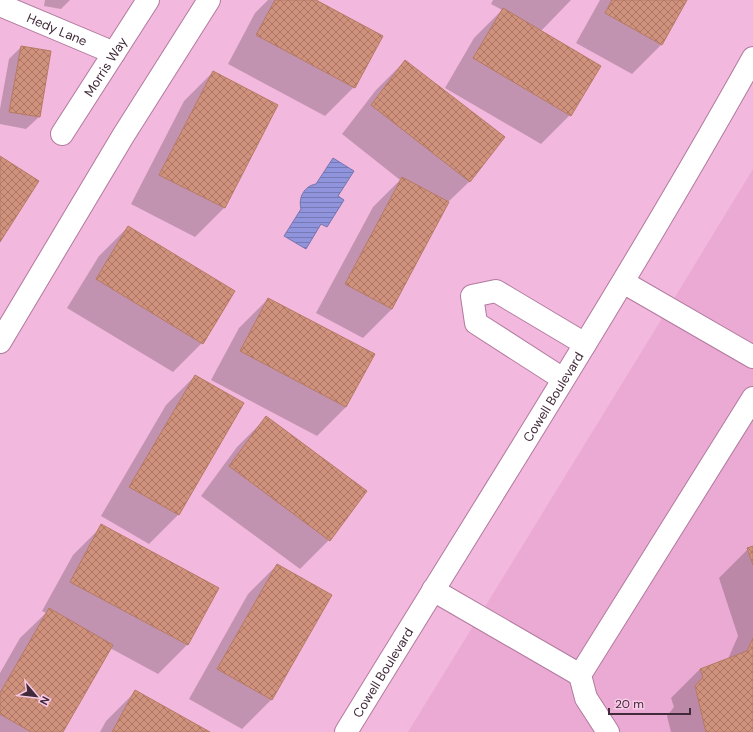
<svg xmlns="http://www.w3.org/2000/svg" width="753" height="732" viewBox="0 0 753 732" font-family="'DM Sans',sans-serif">
<style>
.built{fill:#ebaad3}
.water{fill:url(#water-rules);stroke:#7874ac}
.shadow{fill:#0003}
.building{fill:url(#building-cross-hatch);stroke:#b67a64}
.lines{fill:none;stroke-linecap:round;stroke-linejoin:round}
.minor-casing{stroke:#b17a9d;stroke-width:24}
.major-casing{stroke:#b17a9d;stroke-width:24}
.minor{stroke:#fff;stroke-width:22}
.major{stroke:#fff;stroke-width:22}
.labels{text-anchor:middle;dominant-baseline:central;stroke-width:3.5;stroke-linejoin:round;paint-order:stroke}
.street-label{font-size:13px;fill:#412a39;stroke:#f9cae7}
</style>
<defs>
<pattern id="water-rules" width="6" height="5" patternUnits="userSpaceOnUse"><rect width="6" height="5" fill="#9094dd"/><path d="M0 2.5h6" fill="none" stroke="#7779b4"/></pattern>
<pattern id="building-cross-hatch" width="8" height="8" patternUnits="userSpaceOnUse"><rect width="8" height="8" fill="#d0927c"/><path d="M0 0l8 8M0 8l8-8" fill="none" stroke="#aa7767"/></pattern>
</defs>
<rect width="100%" height="100%" fill="#f3b8dd"/>
<polygon class="built" points="753,169 753,732 408,732 653,333"/>
<path class="water" d="M333 158 354 171 338 196 344 200 327 227 321 224 306 249 284 236 301 209C298 198 304 186 316 184Z"/>
<g class="shadow">
<polygon points="45,0 70,0 61,9 44,6"/>
<polygon points="268,0 314,0 354,87 325,116 228,64 255,13"/>
<polygon points="493,0 571,0 541,31 599,66 570,115 541,144 445,88 474,38 502,10 491,4"/>
<polygon points="600,0 686,0 661,45 632,74 576,43"/>
<polygon points="21,47 50,51 39,117 26,129 0,124 0,109 9,59"/>
<polygon points="405,61 503,137 469,182 448,202 392,309 363,338 316,313 373,207 400,180 342,134 376,90"/>
<polygon points="213,72 277,105 224,208 195,237 131,204 184,101"/>
<polygon points="128,227 202,343 173,372 67,308 99,256"/>
<polygon points="268,299 373,355 346,407 317,436 211,380 239,328"/>
<polygon points="195,376 243,404 178,515 149,544 101,516 166,405"/>
<polygon points="266,418 329,540 300,569 201,496 237,447"/>
<polygon points="102,526 217,589 187,645 158,674 110,648 62,732 0,732 0,673 20,638 46,613 42,611 73,555"/>
<polygon points="753,547 753,732 671,732 667,716 674,707 671,698 700,669 728,659 738,636 719,578 748,549"/>
<polygon points="277,565 330,595 271,700 242,729 189,699 248,594"/>
<polygon points="135,692 208,732 100,732 106,721"/>
</g>
<g class="building">
<polygon points="275,0 316,0 383,36 355,88 256,35"/>
<polygon points="612,0 687,0 662,45 605,13"/>
<polygon points="503,8 601,66 571,116 473,58"/>
<polygon points="21,46 51,51 40,117 9,112"/>
<polygon points="405,60 505,137 470,182 371,105"/>
<polygon points="213,71 278,105 225,208 159,175"/>
<polygon points="0,156 39,181 0,242"/>
<polygon points="402,177 449,202 392,309 345,284"/>
<polygon points="128,226 235,291 203,344 96,279"/>
<polygon points="268,298 375,354 346,407 240,351"/>
<polygon points="195,375 244,403 179,515 129,487"/>
<polygon points="266,416 367,491 330,541 229,466"/>
<polygon points="101,524 219,588 188,645 70,582"/>
<polygon points="753,546 753,565 747,548"/>
<polygon points="277,564 332,595 272,700 217,669"/>
<polygon points="49,608 113,645 63,732 31,732 0,714 0,693"/>
<polygon points="753,638 753,732 706,732 695,686 703,677 700,669 747,651"/>
<polygon points="135,690 210,732 112,732"/>
</g>
<g class="lines">
<defs>
<g id="minor">
<path id="s1" d="M0 5 114 53"/>
<path id="s2" d="M62 134 148 0"/>
<polyline points="623,282 753,357"/>
<polyline points="0,342 123,136 209,0"/>
<polyline points="563,379 476,323 472,296 496,291 585,344"/>
<polyline points="433,590 580,675"/>
<polyline points="608,732 586,698 580,675 753,398"/>
</g>
<g id="major">
<path id="s3" d="M346 732C483 508 625 287 753 58"/>
</g>
</defs>
<use href="#minor" class="minor-casing"/>
<use href="#major" class="major-casing"/>
<use href="#minor" class="minor"/>
<use href="#major" class="major"/>
</g>
<g class="labels">
<g class="street-label">
<text stroke="none"><textPath href="#s1" startOffset="62">Hedy Lane</textPath></text>
<text stroke="none"><textPath href="#s2" startOffset="80">Morris Way</textPath></text>
<text stroke="none"><textPath href="#s3" startOffset="394">Cowell Boulevard</textPath></text>
<text stroke="none"><textPath href="#s3" startOffset="70">Cowell Boulevard</textPath></text>
</g>
</g>
<g transform="translate(36 696) rotate(118)" stroke="#f9cae7" stroke-width="3" paint-order="stroke">
<path d="M0-3L7 15L0 10L-7 15Z" fill="#412a39"/>
<text y="-6" font-size="11" font-weight="bold" text-anchor="middle" fill="#412a39">N</text>
</g>
<path d="M609 708v6h81v-6" fill="none" stroke="#412a39" stroke-width="2"/>
<text x="615" y="708" font-size="12" fill="#412a39" stroke="#f9cae7" stroke-width="3" paint-order="stroke">20 m</text>
</svg>
